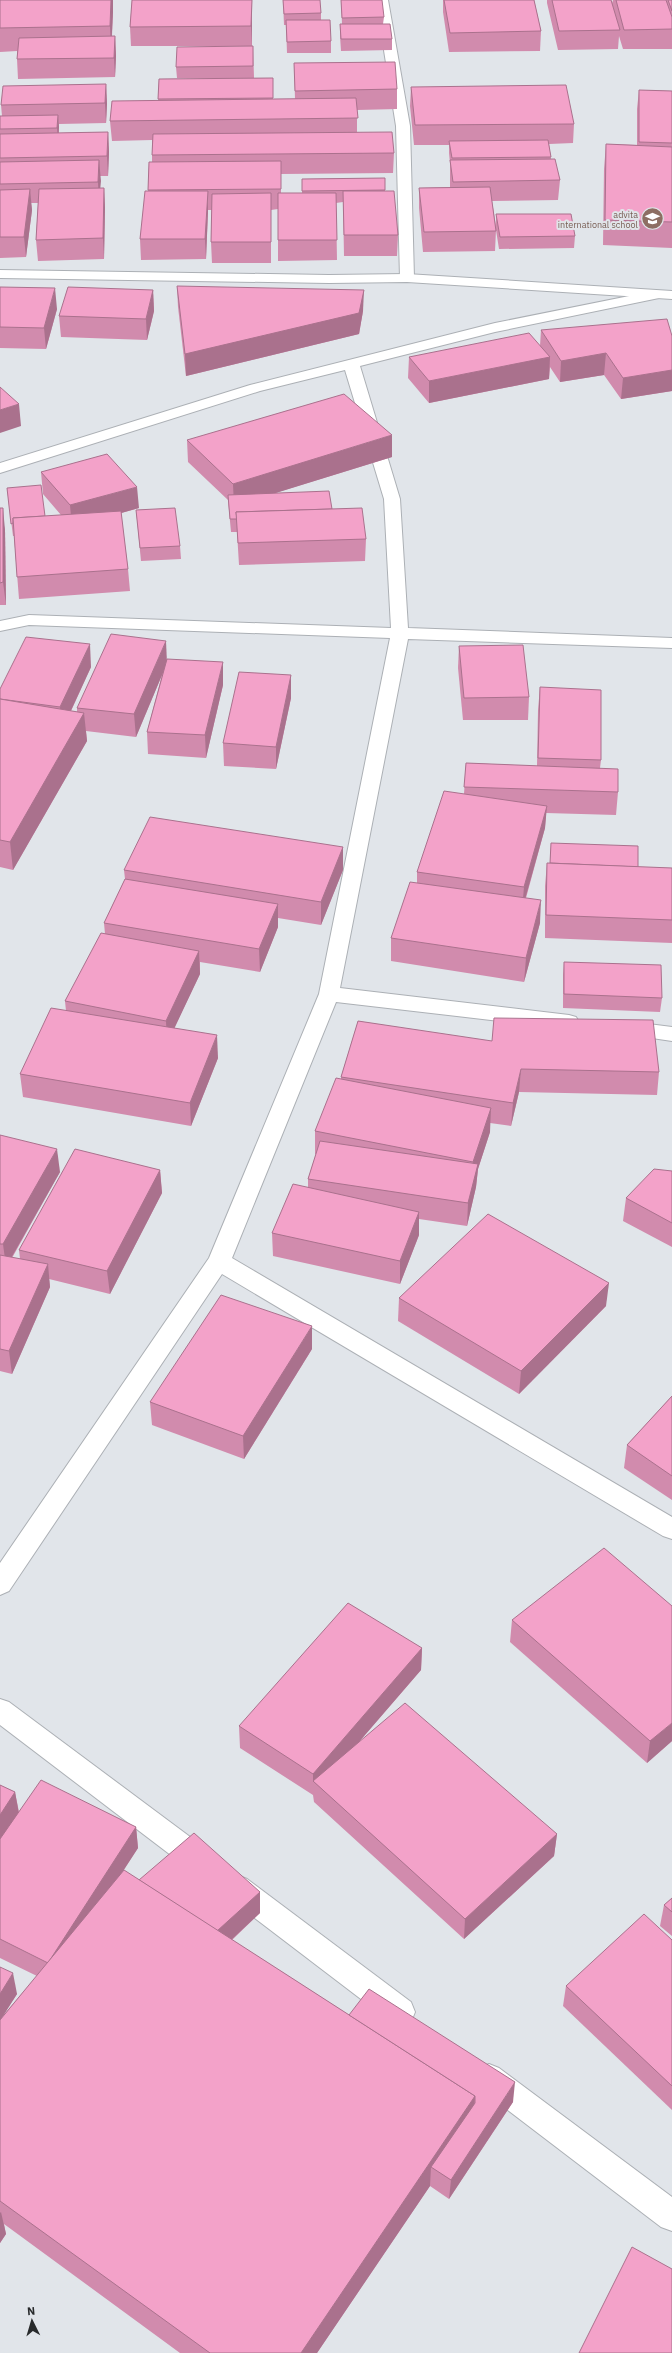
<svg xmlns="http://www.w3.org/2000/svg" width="672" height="2353" viewBox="0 0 672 2353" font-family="'IBM Plex Sans',sans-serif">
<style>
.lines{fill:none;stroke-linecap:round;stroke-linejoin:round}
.minor-casing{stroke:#acb0b5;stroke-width:2}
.tertiary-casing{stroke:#acb0b5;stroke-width:2}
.minor{fill:#fff;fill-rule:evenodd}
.tertiary{fill:#fff;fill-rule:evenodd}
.wall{fill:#d18bad}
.shaded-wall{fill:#aa718d}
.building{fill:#f3a2c9;stroke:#aa718d}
.labels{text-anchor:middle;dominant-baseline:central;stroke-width:4;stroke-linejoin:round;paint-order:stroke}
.far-education-label{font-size:9px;fill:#785e54;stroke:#e1e5ea;text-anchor:end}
</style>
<rect width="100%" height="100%" fill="#e1e5ea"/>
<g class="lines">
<defs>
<g id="minor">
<polygon points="376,0 388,0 410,126 414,278 407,282 400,278 396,126"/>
<polygon points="654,291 661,295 659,298 495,332 360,366 400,499 408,628 672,638 672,648 408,639 340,988 569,1015 576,1017 579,1022 576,1027 569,1029 336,1002 232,1258 672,1517 672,1539 663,1536 222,1274 9,1591 0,1595 0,1563 209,1258 319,994 390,638 29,625 0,631 0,621 29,615 391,628 384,499 345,370 260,391 0,473 0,463 250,385 495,323"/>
<polygon points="625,1021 672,1027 672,1041 618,1033 615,1028 618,1023"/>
<polygon points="0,1699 9,1702 213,1854 217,1863 213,1872 203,1875 193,1872 0,1725"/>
<polygon points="237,1875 247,1879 411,2002 415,2012 411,2022 401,2026 391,2022 227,1897 223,1888 227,1879"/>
<polygon points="489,2064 499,2068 672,2197 672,2231 661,2227 479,2088 474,2078 479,2068"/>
</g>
<polygon id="tertiary" points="0,270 329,275 407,274 672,291 672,299 407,282 329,283 0,278"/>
</defs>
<use href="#minor" class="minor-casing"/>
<use href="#tertiary" class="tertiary-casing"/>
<use href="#minor" class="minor"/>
<use href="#tertiary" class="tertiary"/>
</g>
<g class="wall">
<polygon points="0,0 113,0 113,12 112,36 115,36 116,56 115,77 18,79 17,59 17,51 0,52"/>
<polygon points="132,0 252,0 252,46 131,46 130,27"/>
<polygon points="283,0 321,13 321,20 331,41 331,53 287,53 286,25 284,25"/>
<polygon points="341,0 384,17 383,24 392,39 392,50 341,51 340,36 340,24 342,24"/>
<polygon points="443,0 534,0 541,31 540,51 449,52 443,12"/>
<polygon points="547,0 611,0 612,3 613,0 672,0 672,49 623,49 619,36 618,49 558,50 547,3"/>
<polygon points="253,46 254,78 177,78 176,67"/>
<polygon points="294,63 397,89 397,109 357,110 357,132 394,153 393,173 281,174 281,193 302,193 302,179 385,178 385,191 398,235 397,256 344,256 343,202 336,203 337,260 278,261 278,209 271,210 271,263 212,263 211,242 212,210 208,210 206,259 141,260 140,239 148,191 149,162 152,162 152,140 112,141 110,121 158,101 159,79 273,78 273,99 295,99"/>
<polygon points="106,84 107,104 106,123 59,124 59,133 108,132 109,152 108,176 100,176 100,188 104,188 105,208 104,259 38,261 36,240 38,203 31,203 32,210 26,257 0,258 0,116 2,116 1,105"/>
<polygon points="411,87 574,124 573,143 549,144 551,159 560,180 558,200 492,201 496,226 496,214 575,236 574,248 499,249 496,230 495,251 423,252 419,208 419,188 450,187 450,163 449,153 449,145 414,145 410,106"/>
<polygon points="639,90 672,91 672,248 603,245 604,169 606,144 637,145 637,109"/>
<polygon points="177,286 363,311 359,334 186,376 178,307"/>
<polygon points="0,287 57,309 46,349 0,348"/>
<polygon points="153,290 154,311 147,340 61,337 59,316"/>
<polygon points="541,330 672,336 672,391 621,399 604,375 560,382 550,367 549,379 429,403 408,378 409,357 540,346"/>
<polygon points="187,440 392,457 275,493 332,509 366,539 365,561 239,565 237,532 231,532 228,500 188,462"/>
<polygon points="41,472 139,508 121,513 128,569 130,591 19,599 14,536 13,536 7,488 45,516 61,515 43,494"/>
<polygon points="0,508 5,530 6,605 0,605"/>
<polygon points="136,510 180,546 181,559 141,561"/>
<polygon points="459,646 529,697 528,720 463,720 458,668"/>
<polygon points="167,659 223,685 206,758 148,754 147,732 162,675 136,737 86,731 87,741 13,870 0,867 0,689 91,667 71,711 77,712 77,708"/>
<polygon points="291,675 291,698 276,769 224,766 223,743"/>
<polygon points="540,687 601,760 600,768 618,792 616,815 546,813 545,828 526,898 540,923 524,982 391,961 391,938 417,883 417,872 464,794 466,763 537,766 538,710"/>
<polygon points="551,843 638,867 672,868 672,943 545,938 545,886 547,863 550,863"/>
<polygon points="343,847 343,870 321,925 278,918 278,927 260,972 200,962 200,974 174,1028 218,1058 191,1126 23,1097 20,1074 66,1011 65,1001 105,934 104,923 125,879 124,870"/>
<polygon points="564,962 662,998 660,1012 563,1008 563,975"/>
<polygon points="358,1021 659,1072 657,1095 519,1092 511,1126 490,1123 490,1132 478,1169 476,1187 467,1226 419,1219 419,1235 400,1284 273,1256 272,1233 308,1187 308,1179 316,1154 315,1154 315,1131 341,1079 341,1077"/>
<polygon points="0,1135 60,1172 12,1258 20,1259 19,1250 160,1170 162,1193 110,1294 49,1279 50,1287 12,1374 0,1371"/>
<polygon points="672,1171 672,1247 623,1221 626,1198"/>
<polygon points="399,1298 606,1306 519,1394 398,1321"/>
<polygon points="312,1349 244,1459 152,1425 150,1402"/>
<polygon points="672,1396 672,1500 624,1468 627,1445"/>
<polygon points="512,1620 672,1741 647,1763 510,1642"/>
<polygon points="422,1648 421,1670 359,1742 557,1834 554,1856 464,1939 314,1802 313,1795 240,1748 239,1726"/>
<polygon points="0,1785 15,1792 19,1812 136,1827 138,1848 122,1872 139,1880 260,1892 260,1913 232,1940 349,2015 513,2102 449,2199 430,2186 317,2353 180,2353 4,2224 6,2234 0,2243 0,1967 17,1994 1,2018 37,1976 0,1958"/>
<polygon points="672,1898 672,1936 660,1926 664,1905"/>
<polygon points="672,1940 672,2110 563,2006 566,1986"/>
</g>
<g class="shaded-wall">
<polygon points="111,0 113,0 113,12 111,50 110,26"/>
<polygon points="252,0 252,46 251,26"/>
<polygon points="115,36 116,56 115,77 114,58"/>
<polygon points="106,84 107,104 106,123 105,103"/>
<polygon points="58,115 59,127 58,140 57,128"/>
<polygon points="108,132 109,152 108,176 107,156"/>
<polygon points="99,160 101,181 99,202 98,182"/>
<polygon points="104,188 105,208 104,259 103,238"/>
<polygon points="30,189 32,210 26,257 24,237"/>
<polygon points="208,191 208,211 206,259 205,239"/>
<polygon points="55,288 57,309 46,349 44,328"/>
<polygon points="153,290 154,311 147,340 146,319"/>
<polygon points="364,290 363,311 359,334 186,376 185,354"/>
<polygon points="606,353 604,375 560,382 561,361"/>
<polygon points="550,357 549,379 429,403 429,381"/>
<polygon points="672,370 672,391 621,399 623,378"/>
<polygon points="19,404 21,426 0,433 0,410"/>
<polygon points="392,435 392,457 234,506 233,484"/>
<polygon points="137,487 139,508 72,527 70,505"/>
<polygon points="3,508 5,530 6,605 3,582"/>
<polygon points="166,641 167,663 136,737 134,714"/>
<polygon points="90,644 91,667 62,730 60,707"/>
<polygon points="223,662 223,685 206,758 205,735"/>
<polygon points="291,675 291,698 276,769 276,747"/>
<polygon points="84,713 87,741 13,870 10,842"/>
<polygon points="547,806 545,828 522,910 524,887"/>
<polygon points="343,847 343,870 321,925 321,902"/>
<polygon points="541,900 540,923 524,982 526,958"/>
<polygon points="278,904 278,927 260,972 259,949"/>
<polygon points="199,951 200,974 167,1044 166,1021"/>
<polygon points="217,1035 218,1058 191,1126 190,1103"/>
<polygon points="521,1069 519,1092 511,1126 513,1103"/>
<polygon points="491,1108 490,1132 478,1169 476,1187 467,1226 468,1203 472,1185 473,1162"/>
<polygon points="57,1149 60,1172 6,1267 3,1244"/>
<polygon points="160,1170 162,1193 110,1294 107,1271"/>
<polygon points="419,1212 419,1235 400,1284 400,1261"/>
<polygon points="48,1264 50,1287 12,1374 9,1351"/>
<polygon points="609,1283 606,1306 519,1394 521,1371"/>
<polygon points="312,1326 312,1349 244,1459 243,1436"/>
<polygon points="422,1648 421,1670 320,1787 313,1781 313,1795 313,1774"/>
<polygon points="672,1723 672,1741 647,1763 650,1741"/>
<polygon points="15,1792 19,1814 0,1841 0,1815"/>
<polygon points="136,1827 138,1848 51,1983 48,1963"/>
<polygon points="557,1834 554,1856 464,1939 465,1919"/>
<polygon points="260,1892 260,1913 215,1955 213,1934"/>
<polygon points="13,1973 17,1994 0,2021 0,1994"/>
<polygon points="515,2082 513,2102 449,2199 451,2180"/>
<polygon points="475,2096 473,2122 431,2167 430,2186 317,2353 301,2353"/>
<polygon points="1,2212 6,2234 0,2243 0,2213"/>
</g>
<g class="building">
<polygon points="0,0 111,0 110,26 0,28"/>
<polygon points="132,0 252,0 251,26 130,27"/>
<polygon points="283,0 320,0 321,13 284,14"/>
<polygon points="341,0 382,0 384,17 342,18"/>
<polygon points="444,0 534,0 541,31 450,33"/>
<polygon points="552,0 611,0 620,30 559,31"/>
<polygon points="616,0 666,0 672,17 672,29 624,30"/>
<polygon points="668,0 672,0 672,11"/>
<polygon points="286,20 330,20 331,41 287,42"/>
<polygon points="340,24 390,24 392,39 341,39"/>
<polygon points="115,36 114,58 17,59 19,38"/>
<polygon points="253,46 253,66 176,67 177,47"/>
<polygon points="395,62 397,89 295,91 294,63"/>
<polygon points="273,78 273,98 158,99 159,79"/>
<polygon points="106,84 105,103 1,105 3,86"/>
<polygon points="566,85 574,124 415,125 411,87"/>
<polygon points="639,90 672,91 672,143 639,142"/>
<polygon points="356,98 358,118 110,121 112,101"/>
<polygon points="58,115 57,128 0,129 0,116"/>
<polygon points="108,132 107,156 0,158 0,134"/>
<polygon points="392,132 394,153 152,155 153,134"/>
<polygon points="548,140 551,157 452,158 449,141"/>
<polygon points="606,144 672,147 672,222 605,220"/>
<polygon points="555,159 560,180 453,182 450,160"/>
<polygon points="99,160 98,182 0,184 0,162"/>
<polygon points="281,161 281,189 148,190 149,162"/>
<polygon points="385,178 385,190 302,191 302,179"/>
<polygon points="490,187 496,231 424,232 419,188"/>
<polygon points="104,188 103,238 36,240 39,189"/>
<polygon points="30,189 24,237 0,237 0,190"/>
<polygon points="145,191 208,191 205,239 140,239"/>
<polygon points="343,191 394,191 398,235 344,235"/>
<polygon points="271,193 271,242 211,242 212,194"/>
<polygon points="278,193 336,193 337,240 278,240"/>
<polygon points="496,214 571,214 575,236 500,237"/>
<polygon points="177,286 364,290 359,313 185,354"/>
<polygon points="0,287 55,288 44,328 0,327"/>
<polygon points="68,287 153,290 146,319 59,316"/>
<polygon points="667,319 672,336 672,370 623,378 606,353 561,361 541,330"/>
<polygon points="529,333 550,357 429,381 409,357"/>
<polygon points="0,387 19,404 0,410"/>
<polygon points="344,394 392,435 233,484 187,440"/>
<polygon points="107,454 137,487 70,505 41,472"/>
<polygon points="41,485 45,516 13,518 13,523 11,524 7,488"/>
<polygon points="329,491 332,509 236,512 237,519 230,519 228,495"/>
<polygon points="0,508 3,508 3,582 0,583"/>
<polygon points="175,508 180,546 140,548 136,510"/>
<polygon points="362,508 366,539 238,543 236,512"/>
<polygon points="121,511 128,569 17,577 13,518"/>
<polygon points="111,634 166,641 134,714 77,708"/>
<polygon points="26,637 90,644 60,707 0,699 0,689"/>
<polygon points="523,645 529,697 464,698 459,646"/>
<polygon points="167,659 223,662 205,735 147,732"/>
<polygon points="239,672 291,675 276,747 223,743"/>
<polygon points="540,687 601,690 601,760 538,758"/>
<polygon points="0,699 84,713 10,842 0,840"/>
<polygon points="466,763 618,769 618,792 464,787"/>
<polygon points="444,791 547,806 524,887 417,872"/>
<polygon points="150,817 343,847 321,902 124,870"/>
<polygon points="551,843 638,846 638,867 550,863"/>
<polygon points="547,863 672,868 672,920 546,915"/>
<polygon points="125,879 278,904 259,949 104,923"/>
<polygon points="410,882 541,900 526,958 391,938"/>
<polygon points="101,933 199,951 166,1021 65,1001"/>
<polygon points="564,962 661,965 662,998 564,994"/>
<polygon points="51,1008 217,1035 190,1103 20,1074"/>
<polygon points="494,1018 653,1020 659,1072 521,1069 513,1103 341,1077 358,1021 492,1041"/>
<polygon points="336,1078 491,1108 473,1162 315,1131"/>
<polygon points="0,1135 57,1149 3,1244 0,1244"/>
<polygon points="320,1141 478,1164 468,1203 308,1179"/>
<polygon points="75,1149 160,1170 107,1271 19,1250"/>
<polygon points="654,1169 672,1171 672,1223 626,1198"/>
<polygon points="293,1184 419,1212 400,1261 272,1233"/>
<polygon points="488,1214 609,1283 521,1371 399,1298"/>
<polygon points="0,1255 48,1264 9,1351 0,1349"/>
<polygon points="221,1295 312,1326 243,1436 150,1402"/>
<polygon points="672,1396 672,1476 627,1445"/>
<polygon points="604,1548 672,1606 672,1723 650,1741 512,1620"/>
<polygon points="348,1603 422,1648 313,1774 239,1726"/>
<polygon points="405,1703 557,1834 465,1919 313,1781"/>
<polygon points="41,1780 136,1827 48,1963 0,1939 0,1839"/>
<polygon points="0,1785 15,1792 0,1815"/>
<polygon points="194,1833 260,1892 217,1931 139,1880"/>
<polygon points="124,1870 475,2096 301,2353 210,2353 0,2201 0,2020"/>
<polygon points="672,1898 672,1912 664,1905"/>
<polygon points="644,1914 672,1940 672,2086 566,1986"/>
<polygon points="0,1967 13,1973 0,1994"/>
<polygon points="369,1989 515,2082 451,2180 431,2167 475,2103 475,2096 349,2015"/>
<polygon points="632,2247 672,2269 672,2353 579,2353"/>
</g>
<defs>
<symbol id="school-disc" viewBox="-11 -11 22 22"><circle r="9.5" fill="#8d6e63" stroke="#e1e5ea"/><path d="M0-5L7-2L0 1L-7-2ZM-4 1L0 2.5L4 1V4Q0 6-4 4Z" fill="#fff"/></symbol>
</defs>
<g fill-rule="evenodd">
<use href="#school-disc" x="640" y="206" width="25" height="25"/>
</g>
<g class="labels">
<g class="far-education-label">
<text x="638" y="214">advita<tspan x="638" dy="10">international school</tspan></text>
</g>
</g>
<g transform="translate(32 2321) rotate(355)" stroke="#e1e5ea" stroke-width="3" paint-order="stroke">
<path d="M0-3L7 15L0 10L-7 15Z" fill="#282a2c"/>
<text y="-6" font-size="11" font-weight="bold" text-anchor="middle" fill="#282a2c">N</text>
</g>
</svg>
